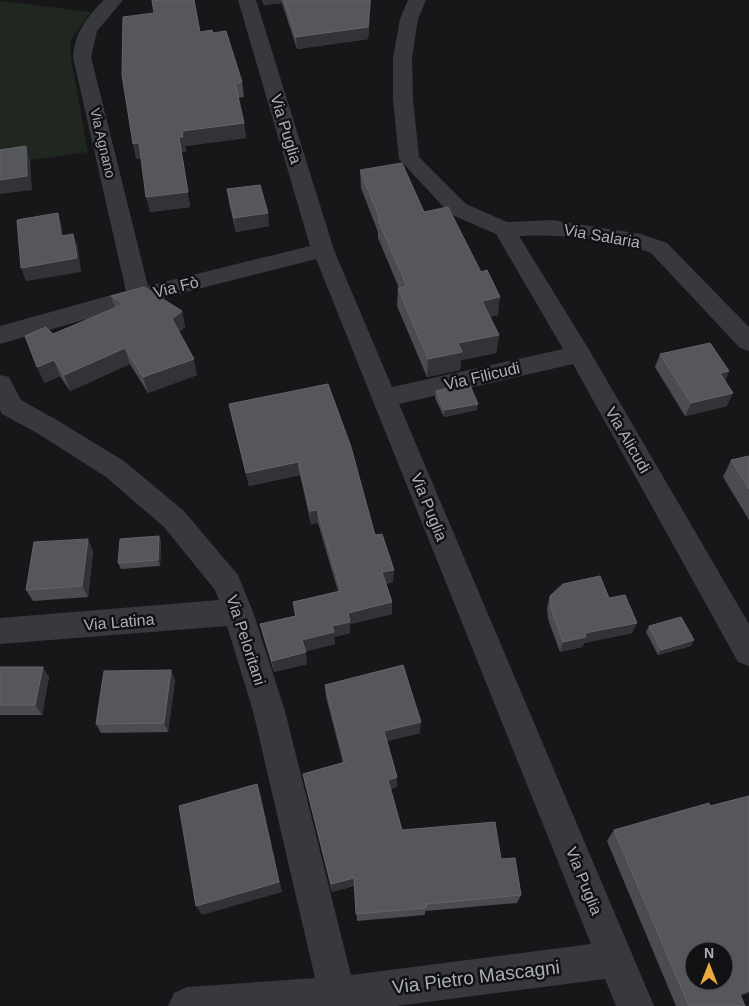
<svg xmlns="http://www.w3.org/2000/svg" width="749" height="1006" viewBox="0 0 749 1006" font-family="Arial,sans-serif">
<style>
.green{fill:#1f2720}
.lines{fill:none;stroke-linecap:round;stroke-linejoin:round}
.minor{fill:#38393e;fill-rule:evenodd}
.wall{fill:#4b4c51}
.shaded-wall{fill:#323336}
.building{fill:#55575c;stroke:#63656a;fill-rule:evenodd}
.labels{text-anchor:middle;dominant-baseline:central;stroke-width:5;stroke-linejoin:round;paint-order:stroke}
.far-street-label{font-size:14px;fill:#aaafb8;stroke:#121214}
.street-label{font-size:16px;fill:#aaafb8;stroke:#121214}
.near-street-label{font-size:19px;fill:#aaafb8;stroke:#121214}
</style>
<rect width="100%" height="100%" fill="#171719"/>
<polygon class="green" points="0,1 91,12 71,39 71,58 88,152 0,164"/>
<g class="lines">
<path class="minor" d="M104 0H123L97 31 91 57 148 286 310 246 238 0H256L334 250 392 387 563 349 496 234 450 214 399 159 393 99V58L400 19 408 0H426L418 19 412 58 413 99 419 157 466 204 507 222 552 220 641 234 667 243 749 327V351L740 348 651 253C615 239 558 234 519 236L588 348 749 624V666L738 662 573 364 399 404 654 1006H616L605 979 396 1006H168L174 993 187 987 315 978 253 711 227 626 0 644V618L219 600 215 590 164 527 106 477 37 433 2 414 0 410V375L9 377 21 400 55 419 124 461 184 511 238 575 253 612 285 711 351 975 591 944 316 259 139 304 0 344V326L126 291 73 57C75 32 87 17 104 0Z"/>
</g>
<g class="wall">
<polygon points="262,0 371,0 368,39 297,49 282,3 264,5"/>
<polygon points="200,32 213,33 242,82 244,97 238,98 244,123 246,138 185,146 186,152 181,152 190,207 150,212 141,158 136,159"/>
<polygon points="360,170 424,212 498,315 490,317 499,335 496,353 461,360 460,370 427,377 397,306 398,288 399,288 378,238 378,232 361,188"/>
<polygon points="227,189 269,226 236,232 229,203"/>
<polygon points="111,296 182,311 185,327 179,332 197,375 148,393 130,364 70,391 60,376 44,383 53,334 115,308"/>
<polygon points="660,354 725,381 727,406 685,416 655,367"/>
<polygon points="328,384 375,535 393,582 386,584 392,614 350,624 350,633 334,637 335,644 305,651 307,664 274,672 263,636 260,624 295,616 293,602 338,591 318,523 311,524 300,475 249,486 232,418 229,404"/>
<polygon points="436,391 477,410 444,417 435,398"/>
<polygon points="749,456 749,520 723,477 731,460"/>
<polygon points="159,536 161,542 160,566 121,569 118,563"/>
<polygon points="93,551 88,597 33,601 26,590"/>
<polygon points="550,596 609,598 632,633 584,643 582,647 560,652 548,619 547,607"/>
<polygon points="649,626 691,646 658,655 646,632"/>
<polygon points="0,667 49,677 42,715 0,715"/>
<polygon points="171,670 175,680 168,732 101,733 96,724"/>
<polygon points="325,685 420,733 387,741 397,777 397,787 391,789 402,830 501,859 521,895 517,903 425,911 425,915 357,921 354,886 332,892 305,784 303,774 343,763 326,697"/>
<polygon points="749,796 749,993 740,996 745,1006 676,1006 607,841 614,830"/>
</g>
<g class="shaded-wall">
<polygon points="263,0 281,0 282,3 264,5"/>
<polygon points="370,0 371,0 368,39 297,49 296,37"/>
<polygon points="244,123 246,138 185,146 186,152 181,152 190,207 150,212 146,197 182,131"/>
<polygon points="139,143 142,158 136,159 133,144"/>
<polygon points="26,146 30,160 32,190 0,194 0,180"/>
<polygon points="58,213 62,227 65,249 61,236"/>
<polygon points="268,213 269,226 236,232 234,218"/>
<polygon points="73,234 78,247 81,272 26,281 21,268"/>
<polygon points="500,297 498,315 480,319 482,301"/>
<polygon points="182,311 185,327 176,335 172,319"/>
<polygon points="499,335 496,353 461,360 460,370 427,377 428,359 458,343"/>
<polygon points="125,348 130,364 70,391 64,375"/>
<polygon points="194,359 197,375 148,393 143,377"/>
<polygon points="54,360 60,376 44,383 37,367"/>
<polygon points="729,371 724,384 720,373"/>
<polygon points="733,393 727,406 685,416 691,403"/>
<polygon points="478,404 477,410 444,417 444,410"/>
<polygon points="298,462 300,475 249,486 246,473"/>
<polygon points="317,510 318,523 311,524 310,511"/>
<polygon points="159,536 161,542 160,566 158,560"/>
<polygon points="88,539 93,551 88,597 82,586"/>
<polygon points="394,570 393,582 382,584 382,572"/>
<polygon points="392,602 392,614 350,624 350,633 334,637 335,644 304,652 302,640 332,626 348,613"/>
<polygon points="637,623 632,633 584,643 582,647 560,652 563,642 585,633"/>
<polygon points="694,640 691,646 658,655 661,650"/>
<polygon points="306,652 307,664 274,672 272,661"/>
<polygon points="43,667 49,677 42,715 35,705"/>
<polygon points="171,670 175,680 168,732 164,723"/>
<polygon points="421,722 420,733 384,742 384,731"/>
<polygon points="397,777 397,787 388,790 388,780"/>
<polygon points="257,784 261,796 282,892 202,915 196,906"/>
<polygon points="354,878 354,886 332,892 331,884"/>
<polygon points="749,991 749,993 728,1000 740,994"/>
</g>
<g class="building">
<polygon points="152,0 194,0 200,32 212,30 213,33 226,31 242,82 235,83 244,123 182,131 183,137 179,137 188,192 146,197 139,143 133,144 122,75 123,17 154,13"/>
<polygon points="284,0 370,0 368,27 296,37"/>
<polygon points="26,146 27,176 0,180 0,150"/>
<polygon points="402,163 424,212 448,207 481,272 487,270 500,297 482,301 499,335 458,343 462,352 428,359 398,288 407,286 378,220 380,219 360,170"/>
<polygon points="260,185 268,213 234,218 227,189"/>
<polygon points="58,213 61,236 73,234 77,258 21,268 17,220"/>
<polygon points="144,287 182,311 172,319 194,359 143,377 125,348 64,375 54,360 37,367 25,336 46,327 53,334 124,304 111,296"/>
<polygon points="710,343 729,371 720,373 733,393 691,403 660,354"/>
<polygon points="469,383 478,404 444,410 436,391"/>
<polygon points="328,384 351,447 375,535 382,534 394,570 382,572 392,602 348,613 350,622 332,626 334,632 302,640 306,652 272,661 260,624 296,616 293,602 341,591 317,510 310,511 298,462 246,473 229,404"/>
<polygon points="749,456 749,489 731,460"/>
<polygon points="159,536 158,560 118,563 120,539"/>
<polygon points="88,539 82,586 26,590 34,542"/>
<polygon points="600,576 609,598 625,595 637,623 585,633 586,637 563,642 551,608 550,596 563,584"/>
<polygon points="681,617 694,640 661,650 649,626"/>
<polygon points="403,665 421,722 384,731 397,777 388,780 402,830 495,822 501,859 515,858 521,895 426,904 426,908 356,914 354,878 331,884 303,774 345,762 325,685"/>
<polygon points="0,667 43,667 35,705 0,705"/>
<polygon points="171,670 164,723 96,724 104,671"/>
<polygon points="257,784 279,882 196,906 179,806"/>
<path d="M749 796V991L740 994 745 1006H689L614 830 709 803 710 806ZM694 951H724V981H694Z"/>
</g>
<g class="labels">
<g class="far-street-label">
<text transform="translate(103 143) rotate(77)">Via Agnano</text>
</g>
<g class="street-label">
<text transform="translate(286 129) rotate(73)">Via Puglia</text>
<text transform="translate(602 236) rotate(10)">Via Salaria</text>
<text transform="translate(176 287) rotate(-14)">Via Fò</text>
<text transform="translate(482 376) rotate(-13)">Via Filicudi</text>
<text transform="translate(628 440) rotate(60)">Via Alicudi</text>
<text transform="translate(429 507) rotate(68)">Via Puglia</text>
<text transform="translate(119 622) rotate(-5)">Via Latina</text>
<text transform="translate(246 640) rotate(72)">Via Peloritani</text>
<text transform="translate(584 881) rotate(68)">Via Puglia</text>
</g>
<g class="near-street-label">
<text transform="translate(476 977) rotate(-7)">Via Pietro Mascagni</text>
</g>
</g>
<g transform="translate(709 966)"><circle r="24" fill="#121214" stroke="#4f5156"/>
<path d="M0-4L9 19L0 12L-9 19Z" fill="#ebaa3d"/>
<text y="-8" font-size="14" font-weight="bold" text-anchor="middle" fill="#aaafb8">N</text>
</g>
</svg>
